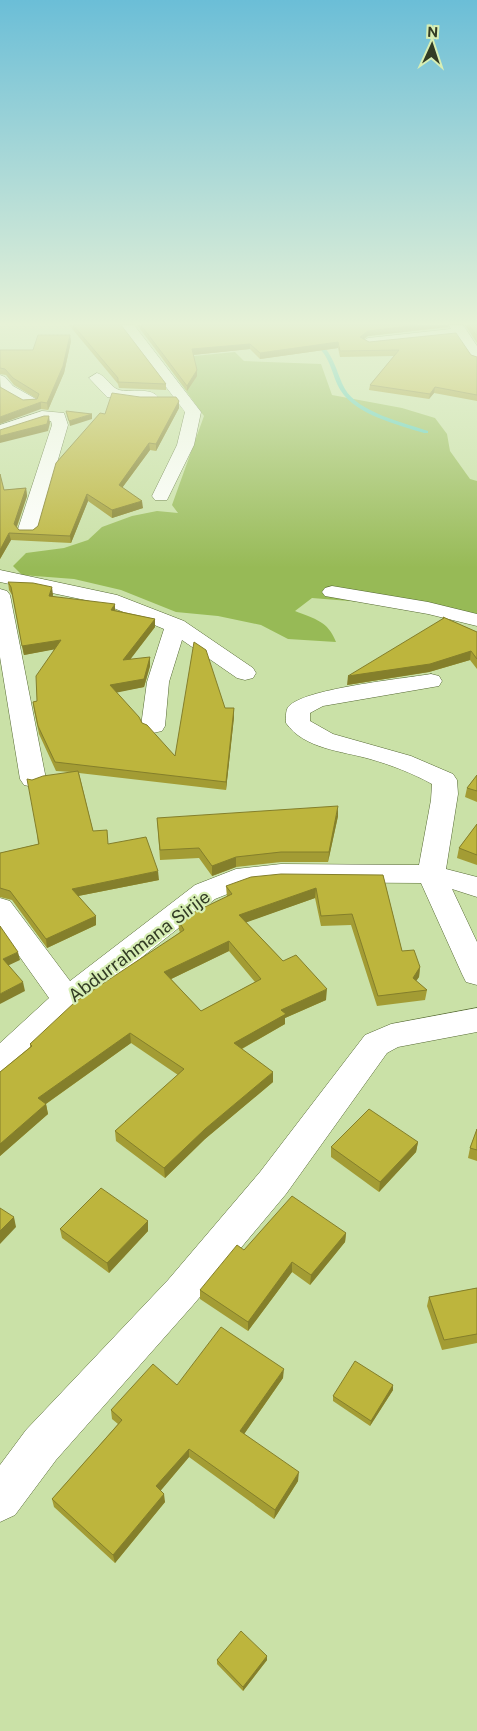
<svg xmlns="http://www.w3.org/2000/svg" width="477" height="1731" viewBox="0 0 477 1731" font-family="'Public Sans',sans-serif">
<style>
.green{fill:#97ba56}
.lines{fill:none;stroke-linecap:round;stroke-linejoin:round}
.stream{fill:#4fccbe;fill-rule:evenodd}
.minor-casing{stroke:#566934;stroke-width:1}
.minor{fill:#fff;fill-rule:evenodd}
.wall{fill:#a39c34;fill-rule:evenodd}
.shaded-wall{fill:#847f2b}
.building{fill:#bdb53d;stroke:#847f2b;fill-rule:evenodd}
.labels{text-anchor:middle;dominant-baseline:central;stroke-width:4.5;stroke-linejoin:round;paint-order:stroke}
.street-label{font-size:18px;fill:#323b24;stroke:#d7eeb4}
</style>
<rect width="100%" height="100%" fill="#cae1a7"/>
<path class="green" d="M235 352 244 361 321 364 332 395 402 408 435 418 447 434 450 451 470 479 477 481V618L424 607 312 598 295 611C315 619 328 621 336 642L288 639 261 625 218 616 176 612 121 590 74 579 22 575 13 566 26 553 64 548 88 540 102 527 132 516 157 511 178 513 172 505 204 416 163 359Z"/>
<g class="lines">
<path class="stream" d="M315 342H319C335 356 336 372 345 389 358 412 404 423 428 431V433H424C399 425 356 415 341 391 331 375 332 358 315 344Z"/>
<defs>
<g id="minor">
<polygon points="119,325 134,325 201,412 194,445 167,500 155,500 152,496 177,445 185,412"/>
<polygon points="449,325 463,325 477,346 477,361 472,360 456,337 368,346 361,342 368,338 451,329"/>
<path d="M97 373C107 376 110 387 119 390 130 393 151 387 158 397L150 402 107 397 89 378Z"/>
<polygon points="0,375 5,377 13,386 36,399 38,402 36,405 24,405 1,392"/>
<polygon points="42,411 64,413 68,425 37,532 34,536 20,536 17,532 52,425 51,421 44,421 0,435 0,425"/>
<polygon points="0,570 117,595 184,621 253,668 256,673 253,678 245,680 237,678 182,640 169,682 165,726 162,731 153,733 144,731 141,726 147,682 164,629 104,604 0,582"/>
<polygon points="332,586 428,602 477,614 477,626 428,614 325,596 322,592 325,588"/>
<polygon points="0,589 7,591 10,595 46,779 42,785 33,787 24,785 20,779 0,657"/>
<path d="M431 674 439 676 442 681 439 686 323 706 310 713V721L333 734 411 756 453 774 457 780 458 794 446 869 477 877V897L452 889 477 942V985L466 982 462 974 421 883 281 882 250 885 215 899 78 1008 11 1071 0 1075V1043L49 998 0 929V898L10 901 70 981 195 885 236 869 281 864 419 865 431 800 432 784C412 773 391 765 370 759 342 751 304 749 286 723 286 717 285 709 290 705 310 688 401 679 431 674Z"/>
<polygon points="477,1008 477,1032 398,1047 387,1053 286,1194 194,1304 56,1460 15,1515 0,1522 0,1465 26,1430 168,1280 260,1172 365,1035 391,1024"/>
</g>
</defs>
<use href="#minor" class="minor-casing"/>
<use href="#minor" class="minor"/>
</g>
<g class="wall">
<polygon points="69,325 121,325 166,384 166,390 119,388 118,384"/>
<polygon points="137,325 449,325 448,327 368,336 364,339 369,342 471,355 477,357 477,401 434,393 429,399 369,390 370,385 394,356 340,357 338,348 260,359 250,349 193,355 197,376 187,391"/>
<polygon points="465,325 477,325 477,343"/>
<polygon points="71,341 64,373 48,410 41,409 23,400 37,399 14,385 6,375 0,374 0,350 33,350"/>
<polygon points="140,397 179,401 179,408 156,451 150,450 122,488 143,508 112,518 88,501 71,543 11,540 0,559 4,490 26,488 27,496 17,527 19,530 33,530 38,526 105,414"/>
<polygon points="8,582 53,595 52,596 155,619 155,627 130,659 150,666 144,687 116,692 142,723 175,756 225,708 234,708 234,717 226,790 79,773 93,831 108,844 159,880 78,896 96,925 47,948 12,900 0,897 0,853 38,844 32,780 71,772 56,771 39,734 34,710 33,702 37,701 54,649 24,655 12,595 9,590"/>
<polygon points="443,617 477,632 477,669 470,660 429,672 347,685 442,619"/>
<polygon points="477,775 477,802 465,797 467,788"/>
<polygon points="338,816 328,862 281,862 236,867 212,876 199,858 160,860 157,818"/>
<polygon points="477,824 477,865 457,858 459,848"/>
<path d="M383 875 402 951 420 967 419 977 416 981 427 990 425 1000 377 1006 351 925 321 926 315 898 246 922 283 961 326 1000 285 1018V1024L242 1049 273 1082 205 1139 165 1178 116 1141 115 1131 178 1075 131 1043 46 1104 48 1114 0 1156V1072L30 1047V1044L180 932 179 930 178 920 227 897 226 886ZM229 951 255 982 201 1011 171 979Z"/>
<polygon points="477,1129 477,1161 468,1158 470,1148"/>
<polygon points="418,1142 416,1152 379,1192 331,1157 331,1147"/>
<polygon points="60,1229 148,1231 109,1273 62,1238"/>
<polygon points="346,1233 345,1242 310,1285 292,1272 248,1331 200,1299 200,1290 244,1250"/>
<polygon points="477,1288 477,1343 442,1350 427,1306 429,1297"/>
<polygon points="283,1378 244,1434 298,1481 274,1519 189,1457 160,1491 165,1502 115,1563 54,1507 52,1499 118,1424 112,1419 111,1410 177,1385"/>
<polygon points="393,1385 393,1390 370,1426 333,1401 333,1396"/>
<polygon points="267,1656 267,1660 243,1691 217,1664 217,1660"/>
</g>
<g class="shaded-wall">
<polygon points="417,325 449,325 448,327 368,336 359,343 360,337 368,331"/>
<polygon points="70,335 71,341 64,373 48,410 47,403"/>
<polygon points="338,342 338,348 260,359 260,353"/>
<polygon points="250,344 250,349 192,355 192,349"/>
<polygon points="197,370 197,376 187,391 187,386"/>
<polygon points="435,387 434,393 429,399 430,394"/>
<polygon points="179,401 179,408 156,451 156,444"/>
<polygon points="41,402 41,409 0,424 0,417"/>
<polygon points="92,414 92,419 70,426 69,421"/>
<polygon points="49,416 50,423 48,431 0,443 0,436"/>
<polygon points="149,443 150,450 119,492 119,485"/>
<polygon points="26,488 27,496 15,531 14,524"/>
<polygon points="87,494 88,501 71,543 70,536"/>
<polygon points="142,501 143,508 112,518 112,510"/>
<polygon points="9,533 11,540 0,559 0,550"/>
<polygon points="52,587 53,595 50,604 49,596"/>
<polygon points="115,604 115,612 111,610"/>
<polygon points="155,619 155,627 123,669 123,660"/>
<polygon points="61,640 62,648 24,655 22,646"/>
<polygon points="471,651 470,660 429,672 347,685 348,676"/>
<polygon points="150,657 150,666 144,687 110,694 110,685"/>
<polygon points="234,708 234,717 226,790 226,782"/>
<polygon points="338,806 338,816 328,862 329,852"/>
<polygon points="236,857 236,867 212,876 212,866"/>
<polygon points="158,871 159,880 73,897 72,889"/>
<polygon points="316,888 315,898 239,925 239,915"/>
<polygon points="96,916 96,925 47,948 46,939"/>
<polygon points="229,941 229,951 165,982 164,972"/>
<polygon points="18,952 20,960 5,967 3,959"/>
<polygon points="420,967 419,977 411,988 413,978"/>
<polygon points="23,982 25,991 0,1004 0,994"/>
<polygon points="327,989 326,1000 285,1018 285,1024 234,1053 234,1043 281,1010"/>
<polygon points="130,1033 131,1043 40,1108 38,1098"/>
<polygon points="273,1072 273,1082 205,1139 165,1178 164,1168 205,1129"/>
<polygon points="46,1104 48,1114 0,1156 0,1144"/>
<polygon points="418,1142 416,1152 379,1192 380,1182"/>
<polygon points="14,1217 16,1227 0,1244 0,1231"/>
<polygon points="148,1221 148,1231 109,1273 107,1263"/>
<polygon points="346,1233 345,1242 310,1285 311,1275"/>
<polygon points="292,1262 292,1272 248,1331 248,1322"/>
<polygon points="284,1369 283,1378 240,1440 240,1431"/>
<polygon points="393,1385 393,1390 370,1426 371,1421"/>
<polygon points="189,1449 189,1457 157,1495 156,1486"/>
<polygon points="299,1472 298,1481 274,1519 275,1510"/>
<polygon points="164,1494 165,1502 115,1563 113,1555"/>
<polygon points="267,1656 267,1660 243,1691 243,1687"/>
</g>
<g class="building">
<polygon points="73,325 121,325 166,384 118,382 118,378"/>
<polygon points="141,325 417,325 368,331 360,337 369,342 456,333 471,355 477,357 477,395 435,387 430,394 370,385 399,350 340,351 338,342 260,353 250,344 192,349 197,370 187,386"/>
<polygon points="469,325 477,325 477,336"/>
<polygon points="38,335 70,335 63,366 47,403 41,402 0,417 0,387 23,400 37,399 39,394 13,378 5,369 0,368 0,350 33,350"/>
<polygon points="112,393 140,397 176,397 179,401 156,444 149,443 119,485 142,501 112,510 87,494 70,536 9,533 0,550 0,474 4,490 26,488 14,524 19,530 33,530 38,526 56,463 100,413 105,414"/>
<polygon points="66,411 92,414 69,421"/>
<polygon points="44,416 49,416 47,424 0,436 0,430"/>
<polygon points="8,582 33,583 52,587 49,596 115,604 111,610 155,619 123,660 150,657 144,679 110,685 139,717 142,723 147,725 175,756 194,642 206,650 225,708 234,708 226,782 55,762 38,726 33,702 37,701 36,676 61,640 22,646 11,587"/>
<polygon points="443,617 477,632 477,659 471,651 430,664 348,676 444,618"/>
<polygon points="78,771 93,831 107,830 108,844 146,837 158,871 72,889 96,916 46,939 10,891 0,888 0,853 39,844 27,779 32,780 43,776"/>
<polygon points="477,775 477,791 467,788"/>
<polygon points="338,806 329,852 281,852 236,857 212,866 199,848 160,850 157,818"/>
<polygon points="477,824 477,855 459,848"/>
<path d="M281 874 383 875 402 951 414 950 420 967 413 978 427 990 378 996 352 914 321 916 316 888 239 915 283 961 296 955 327 989 281 1010 286 1014 234 1043 273 1072 205 1129 164 1168 115 1131 184 1069 130 1033 38 1098 46 1104 0 1144V1072L32 1046 30 1044 75 1002 184 930 178 920 182 918 232 894 226 886 251 877ZM229 941 261 979 201 1011 164 972Z"/>
<polygon points="0,926 18,952 3,959 23,982 0,994"/>
<polygon points="369,1109 418,1142 380,1182 331,1147"/>
<polygon points="477,1129 477,1150 470,1148"/>
<polygon points="101,1188 148,1221 107,1263 60,1229"/>
<polygon points="292,1196 346,1233 311,1275 292,1262 248,1322 200,1290 237,1245 244,1250"/>
<polygon points="0,1208 14,1217 0,1231"/>
<polygon points="477,1288 477,1334 444,1340 429,1297"/>
<polygon points="221,1327 284,1369 240,1431 299,1472 275,1510 189,1449 156,1486 164,1494 113,1555 52,1499 122,1420 111,1410 153,1364 177,1385"/>
<polygon points="355,1361 393,1385 371,1421 333,1396"/>
<polygon points="241,1631 267,1656 243,1687 217,1660"/>
</g>
<linearGradient id="sky" x2="0" y2="1"><stop stop-color="#6bbed7"/><stop offset="0.57" stop-color="#e7f2d7"/><stop offset="1" stop-color="#e7f2d7" stop-opacity="0"/></linearGradient>
<rect width="477" height="568" fill="url(#sky)"/>
<g class="labels">
<g class="street-label">
<text transform="translate(139 946) rotate(-37)">Abdurrahmana Sirije</text>
</g>
</g>
<g transform="translate(432 45) rotate(3)" stroke="#d7eeb4" stroke-width="4" paint-order="stroke">
<path d="M0-4L9 19L0 12L-9 19Z" fill="#323b24"/>
<text y="-8" font-size="14" font-weight="bold" text-anchor="middle" fill="#323b24">N</text>
</g>
</svg>
